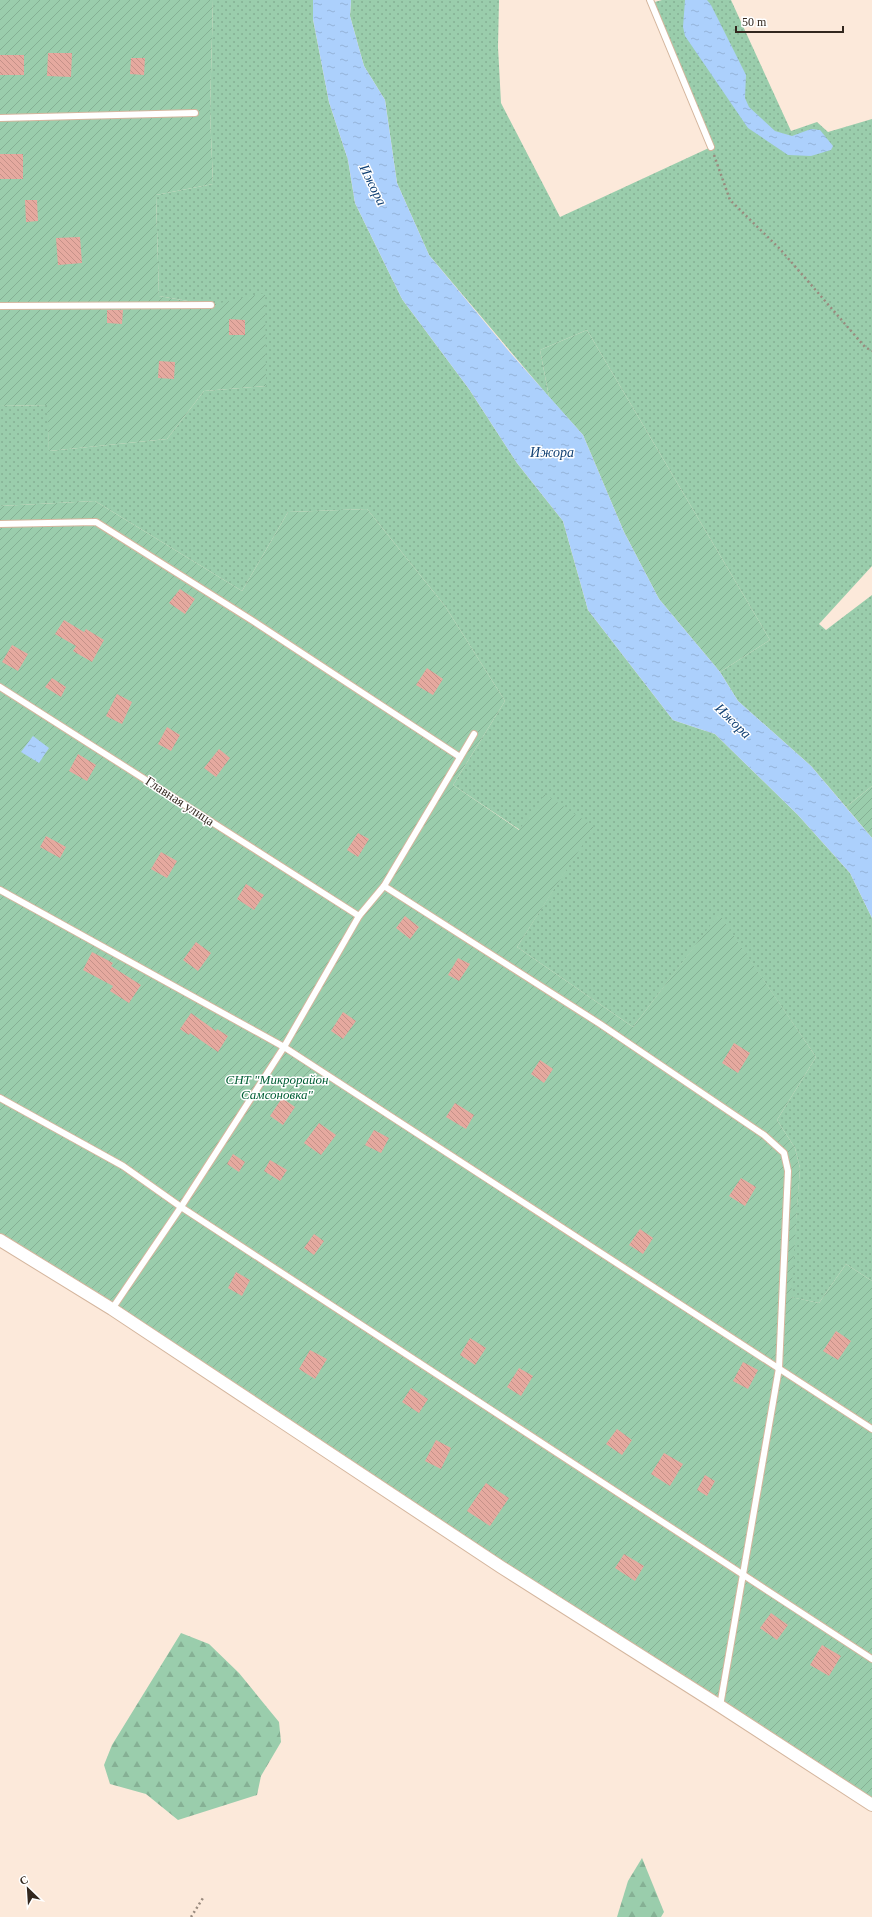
<svg xmlns="http://www.w3.org/2000/svg" width="872" height="1917" viewBox="0 0 872 1917" font-family="'Times New Roman',serif">
<style>
.grass{fill:url(#grass-dots)}
.forest{fill:url(#forest-firs)}
.garden{fill:url(#garden-furrows)}
.water{fill:url(#water-ripples)}
.building{fill:url(#building-back-hatch)}
.lines{fill:none;stroke-linecap:round;stroke-linejoin:round}
.service-casing{stroke:#d4b69e;stroke-width:8}
.minor-casing{stroke:#d4b69e;stroke-width:14}
.path{stroke:#998a7e;stroke-width:2.5;stroke-dasharray:2 3;stroke-linecap:butt}
.service{stroke:#fff;stroke-width:6}
.minor{stroke:#fff;stroke-width:12}
.labels{text-anchor:middle;dominant-baseline:central;stroke-width:3;stroke-linejoin:round;paint-order:stroke}
.street-label{font-size:13px;fill:#32271e;stroke:#fff}
.park-label{font-size:13px;font-style:italic;fill:#025f36;stroke:#fff}
.water-label{font-size:14px;font-style:italic;fill:#104074;stroke:#fff}
</style>
<defs>
<pattern id="grass-dots" width="8" height="8" patternUnits="userSpaceOnUse"><rect width="8" height="8" fill="#9acdac"/><path d="M2 2h.1M6 6h.1" fill="none" stroke="#85b094" stroke-width="1.8" stroke-linecap="round"/></pattern>
<pattern id="forest-firs" width="22" height="20" patternUnits="userSpaceOnUse"><rect width="22" height="20" fill="#9acdac"/><path d="M5 1l3.5 6h-7zM16 11l3.5 6h-7z" fill="#85b094"/></pattern>
<pattern id="garden-furrows" width="10" height="10" patternUnits="userSpaceOnUse"><rect width="10" height="10" fill="#9acdac"/><path d="M-1 1l2-2M0 10L10 0M9 11l2-2" fill="none" stroke="#85b094"/></pattern>
<pattern id="water-ripples" width="26" height="14" patternUnits="userSpaceOnUse"><rect width="26" height="14" fill="#acd0fc"/><path d="M2 4q2-2 4 0t4 0M15 11q2-2 4 0t4 0" fill="none" stroke="#94b3d8"/></pattern>
<pattern id="building-back-hatch" width="6" height="6" patternUnits="userSpaceOnUse"><rect width="6" height="6" fill="#e5a99f"/><path d="M-1 5l2 2M0 0l6 6M5-1l2 2" fill="none" stroke="#c59188"/></pattern>
</defs>
<rect width="100%" height="100%" fill="#fce9da"/>
<g class="grass">
<polygon points="213,0 313,0 313,19 329,102 348,160 355,203 402,299 469,389 517,463 563,521 588,610 673,720 715,734 798,815 850,873 872,918 872,1281 846,1264 819,1303 790,1297 800,1168 795,1148 777,1120 816,1057 719,915 633,1027 517,947 593,827 520,830 453,785 505,701 445,606 367,509 288,512 242,591 95,501 0,506 0,406 48,405 49,451 167,439 204,391 266,386 211,305 159,296 156,195 213,184 210,111"/>
<polygon points="351,0 499,0 498,47 501,103 560,217 711,147 651,3 662,0 731,0 791,131 817,122 828,132 872,119 872,566 819,624 826,630 872,595 872,786 846,807 811,766 738,701 720,672 770,640 587,330 540,350 549,397 429,255 397,183 385,100 364,66 350,16"/>
</g>
<g class="forest">
<polygon points="181,1633 209,1644 239,1673 279,1722 281,1742 261,1776 257,1795 178,1820 146,1794 110,1784 104,1765 112,1745"/>
<polygon points="642,1858 664,1912 661,1917 617,1917 628,1881"/>
</g>
<g class="garden">
<polygon points="0,0 213,0 210,111 213,184 156,195 159,296 211,305 265,293 266,386 204,391 167,439 49,451 47,405 0,406"/>
<polygon points="587,330 770,640 720,672 659,599 624,532 583,435 549,397 540,350"/>
<polygon points="95,501 242,591 288,512 367,509 445,606 505,701 453,785 519,830 545,794 594,827 517,947 633,1027 719,914 816,1057 777,1120 795,1148 800,1168 791,1297 819,1303 846,1264 872,1281 872,1805 0,1240 0,506"/>
<polygon points="872,786 872,838 846,807"/>
</g>
<g class="water">
<polygon points="313,0 351,0 350,16 364,66 385,100 397,183 429,255 507,349 583,435 624,532 659,599 720,672 738,701 811,766 872,838 872,918 850,873 798,815 715,734 673,720 588,610 563,521 517,463 469,389 402,299 355,203 348,160 329,102 313,19"/>
<polygon points="685,0 707,0 711,5 746,75 745,98 749,107 775,131 792,136 811,129 820,130 833,146 831,150 811,156 788,155 748,128 685,36 683,27"/>
<polygon points="33,736 49,748 39,763 21,752"/>
</g>
<g class="building">
<polygon points="48,53 72,53 71,77 47,76"/>
<rect x="0" y="55" width="24" height="20"/>
<polygon points="131,58 145,58 144,75 130,74"/>
<rect x="0" y="154" width="23" height="25"/>
<polygon points="25,200 37,200 38,221 26,222"/>
<polygon points="80,237 82,263 58,265 56,238"/>
<polygon points="107,310 123,310 122,324 107,323"/>
<polygon points="229,319 245,320 245,335 229,335"/>
<polygon points="159,361 175,362 174,379 158,378"/>
<polygon points="180,589 195,599 185,614 169,603"/>
<polygon points="64,620 84,632 86,629 104,640 92,662 73,651 76,646 55,634"/>
<polygon points="12,645 28,654 18,671 2,662"/>
<polygon points="427,668 443,679 433,695 416,685"/>
<polygon points="52,678 66,687 61,697 45,687"/>
<polygon points="117,694 132,702 122,724 106,716"/>
<polygon points="167,727 180,735 171,751 158,744"/>
<polygon points="219,749 230,758 216,777 204,768"/>
<polygon points="78,754 96,765 87,781 69,771"/>
<polygon points="358,833 369,839 358,857 347,850"/>
<polygon points="46,836 66,847 60,858 40,847"/>
<polygon points="161,852 177,861 167,878 151,869"/>
<polygon points="246,884 264,895 254,910 237,899"/>
<polygon points="405,916 419,927 410,939 396,928"/>
<polygon points="196,942 211,953 198,971 183,960"/>
<polygon points="92,952 113,963 111,966 141,985 129,1003 110,991 113,986 83,970"/>
<polygon points="458,958 470,964 459,981 448,975"/>
<polygon points="343,1012 356,1021 343,1039 331,1031"/>
<polygon points="191,1013 216,1031 217,1029 228,1036 218,1052 190,1033 189,1035 180,1029"/>
<polygon points="734,1043 750,1053 738,1073 722,1063"/>
<polygon points="540,1060 553,1069 544,1083 531,1074"/>
<polygon points="282,1098 295,1107 283,1125 270,1116"/>
<polygon points="455,1103 474,1115 466,1129 446,1117"/>
<polygon points="319,1123 336,1135 321,1155 304,1143"/>
<polygon points="374,1130 389,1138 381,1153 365,1145"/>
<polygon points="233,1154 245,1162 239,1172 227,1164"/>
<polygon points="270,1160 287,1170 280,1181 264,1171"/>
<polygon points="741,1178 756,1187 745,1206 729,1196"/>
<polygon points="640,1229 653,1238 643,1254 629,1245"/>
<polygon points="314,1234 324,1241 314,1255 304,1248"/>
<polygon points="236,1272 250,1280 242,1296 228,1288"/>
<polygon points="836,1331 851,1341 838,1360 823,1351"/>
<polygon points="470,1338 486,1348 475,1365 460,1355"/>
<polygon points="310,1350 327,1359 315,1379 299,1369"/>
<polygon points="743,1362 758,1370 748,1389 733,1381"/>
<polygon points="519,1368 533,1376 521,1396 507,1387"/>
<polygon points="411,1388 428,1399 419,1413 402,1402"/>
<polygon points="617,1429 632,1440 622,1455 606,1444"/>
<polygon points="436,1440 451,1448 441,1469 425,1461"/>
<polygon points="664,1453 683,1464 670,1486 651,1474"/>
<polygon points="705,1475 715,1481 707,1496 697,1490"/>
<polygon points="486,1483 509,1498 490,1526 467,1511"/>
<polygon points="624,1554 644,1566 635,1581 615,1568"/>
<polygon points="771,1613 788,1625 777,1640 760,1628"/>
<polygon points="822,1645 841,1656 829,1676 810,1665"/>
</g>
<g class="lines">
<defs>
<g id="service">
<polyline points="650,0 711,147"/>
<polyline points="0,118 195,113"/>
<polyline points="0,306 211,305"/>
<polyline points="0,524 96,522 253,621 460,757"/>
<polyline points="0,687 359,916"/>
<polyline points="384,886 600,1024 764,1135 784,1153 788,1171 779,1368 720,1706"/>
<polyline points="0,890 284,1047 872,1429"/>
<polyline points="0,1098 123,1166 181,1207 872,1659"/>
<polyline points="112,1309 181,1207 284,1047 359,916 384,886 474,734"/>
</g>
<polyline id="minor" points="0,1240 112,1309 501,1567 720,1706 872,1805"/>
</defs>
<use href="#service" class="service-casing"/>
<use href="#minor" class="minor-casing"/>
<g class="path">
<polyline points="714,155 730,200 780,249 865,347 872,351"/>
<polyline points="191,1917 203,1898"/>
</g>
<use href="#service" class="service"/>
<use href="#minor" class="minor"/>
</g>
<g class="labels">
<g class="street-label">
<text transform="translate(180 801) rotate(33)">Главная улица</text>
</g>
<g class="park-label">
<text x="277" y="1079">СНТ "Микрорайон<tspan x="277" dy="15">Самсоновка"</tspan></text>
</g>
<g class="water-label">
<text transform="translate(373 185) rotate(64)">Ижора</text>
<text x="552" y="452">Ижора</text>
<text transform="translate(733 721) rotate(44)">Ижора</text>
</g>
</g>
<g transform="translate(28 1889) rotate(335)" stroke="#ffffff" stroke-width="3" paint-order="stroke">
<path d="M0-3L7 15L0 10L-7 15Z" fill="#32271e"/>
<text y="-6" font-size="11" font-weight="bold" text-anchor="middle" fill="#32271e">С</text>
</g>
<path d="M736 26v6h107v-6" fill="none" stroke="#32271e" stroke-width="2"/>
<text x="742" y="26" font-size="12" fill="#32271e" stroke="#ffffff" stroke-width="3" paint-order="stroke">50 m</text>
</svg>
